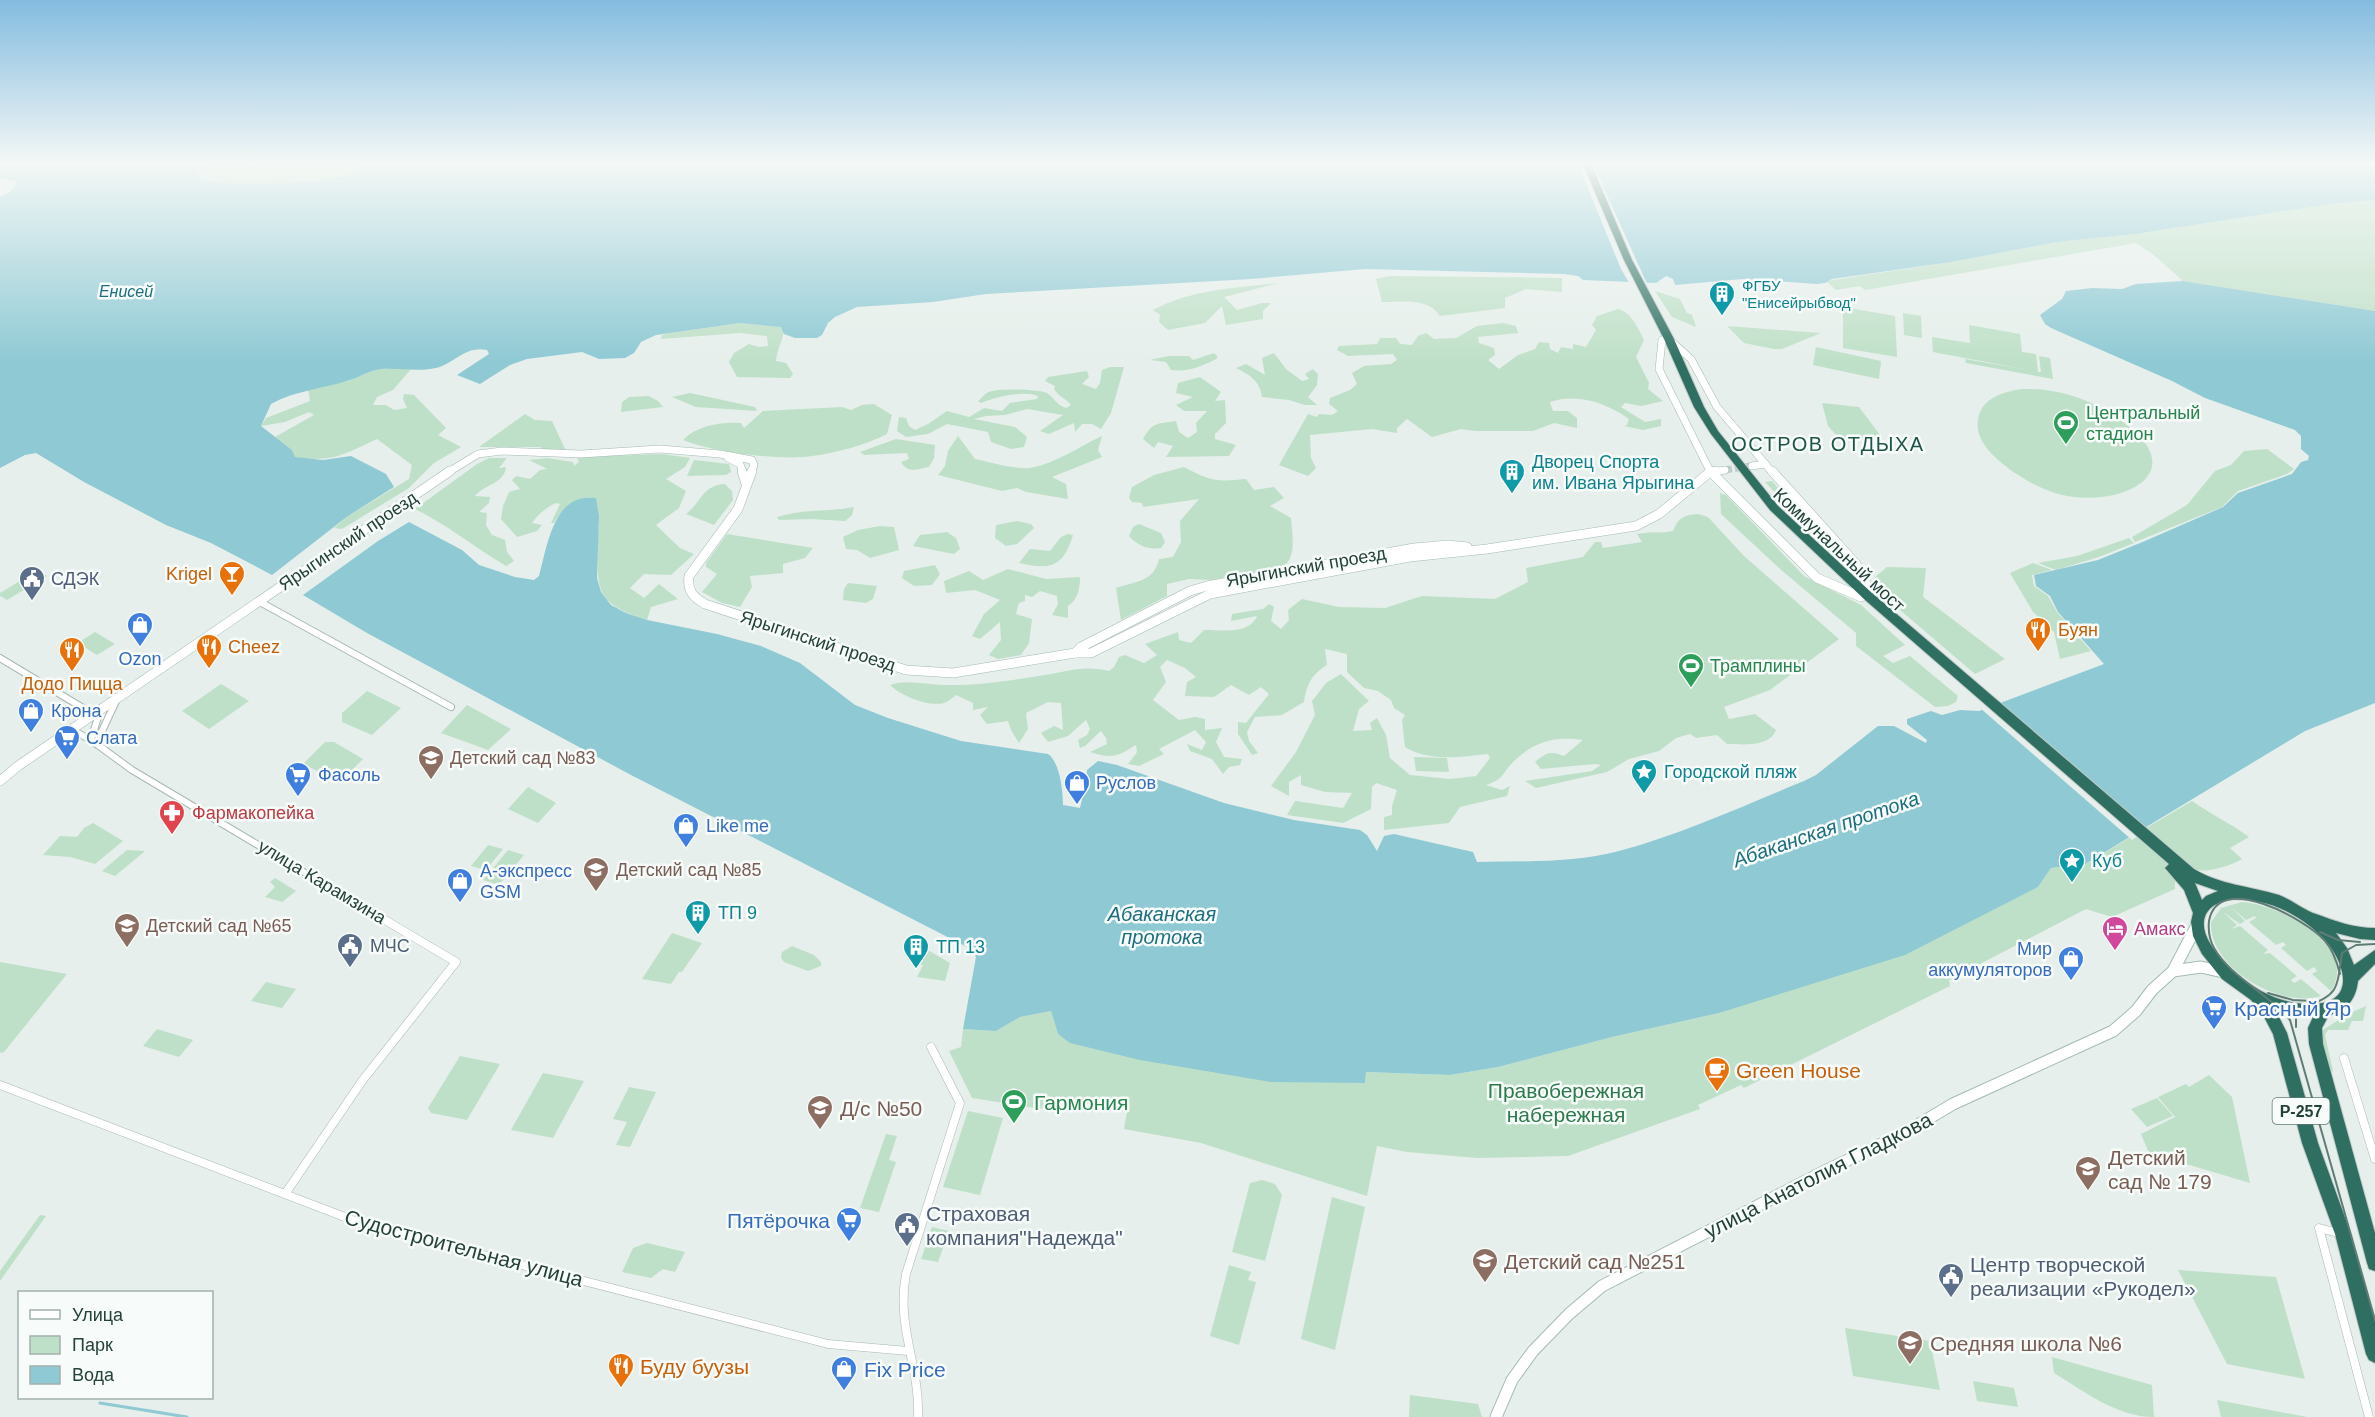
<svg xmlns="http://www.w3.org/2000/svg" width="2375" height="1417" viewBox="0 0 2375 1417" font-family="Arial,sans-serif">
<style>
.green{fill:#bfe0c8}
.water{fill:#8ec9d4}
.pier{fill:#e6efeb}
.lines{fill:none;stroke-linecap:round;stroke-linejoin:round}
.stream{stroke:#8ec9d4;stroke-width:3}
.secondary-tunnel{stroke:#bfccc8;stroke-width:7;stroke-dasharray:7 3;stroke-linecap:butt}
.street-far1-casing{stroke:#a8b8b2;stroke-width:8}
.street-casing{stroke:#a8b8b2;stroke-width:9}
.secondary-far2-casing{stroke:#a4bbb3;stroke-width:8}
.secondary-far1-casing{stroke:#a4bbb3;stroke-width:10}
.secondary-casing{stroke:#a4bbb3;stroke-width:13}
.highway-casing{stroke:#c2cac8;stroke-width:2}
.street-far1{stroke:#fff;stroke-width:6}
.street{stroke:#fff;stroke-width:8}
.secondary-far2{stroke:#fff;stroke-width:7}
.secondary-far1{stroke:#fff;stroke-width:9}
.secondary{stroke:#fff;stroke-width:11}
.highway{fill:#2f6f62;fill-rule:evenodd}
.tram{stroke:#5f7d75;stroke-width:2}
.labels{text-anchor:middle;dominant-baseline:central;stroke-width:5;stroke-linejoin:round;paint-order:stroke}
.far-culture-label{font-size:15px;fill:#0d838f;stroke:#f7fbf9;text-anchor:start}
.far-water-label{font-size:16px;font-style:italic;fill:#1c6f80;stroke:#f7fbf9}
.shield{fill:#f7fbf9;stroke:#637a73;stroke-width:1.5}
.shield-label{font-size:16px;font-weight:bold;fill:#24423a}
.leisure-label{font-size:18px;fill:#27864d;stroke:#f7fbf9;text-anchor:start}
.culture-label{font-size:18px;fill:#0d838f;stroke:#f7fbf9;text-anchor:start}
.street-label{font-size:18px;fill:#24423a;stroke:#f7fbf9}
.food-label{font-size:18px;fill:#c56008;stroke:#f7fbf9;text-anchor:start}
.service-label{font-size:18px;fill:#4e5e75;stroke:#f7fbf9;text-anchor:start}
.shop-label{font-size:18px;fill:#366cbe;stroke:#f7fbf9;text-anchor:start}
.education-label{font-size:18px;fill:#785e54;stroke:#f7fbf9;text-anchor:start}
.health-label{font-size:18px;fill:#be3a42;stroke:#f7fbf9;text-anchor:start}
.hotel-label{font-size:18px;fill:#b23c85;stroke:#f7fbf9;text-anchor:start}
.neighbourhood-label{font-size:20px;letter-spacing:1.5px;fill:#1f5548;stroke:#f7fbf9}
.water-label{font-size:20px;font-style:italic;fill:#1c6f80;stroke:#f7fbf9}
.near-shop-label{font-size:21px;fill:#366cbe;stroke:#f7fbf9;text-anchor:start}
.near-food-label{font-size:21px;fill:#c56008;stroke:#f7fbf9;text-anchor:start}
.near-park-label{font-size:21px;fill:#2d7a4b;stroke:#f7fbf9}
.near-leisure-label{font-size:21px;fill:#27864d;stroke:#f7fbf9;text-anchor:start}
.near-education-label{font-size:21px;fill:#785e54;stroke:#f7fbf9;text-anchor:start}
.near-street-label{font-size:21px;fill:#24423a;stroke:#f7fbf9}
.near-service-label{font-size:21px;fill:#4e5e75;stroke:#f7fbf9;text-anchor:start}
</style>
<rect width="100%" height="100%" fill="#e6efeb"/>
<g class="green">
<path d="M206 164H366V165C346 186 227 189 199 179L196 171Z"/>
<polygon points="2375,200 2375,311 2183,281 2155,256 2136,243 1865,290 1860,286 1836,290 1826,281 1951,262 2057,242 2135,234 2331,204"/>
<path d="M1390 276 1562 278V292L1526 289 1505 298V308L1440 316C1429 297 1401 302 1382 302L1376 279Z"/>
<path d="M1279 283 1224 297 1237 310 1262 303H1271L1263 311V319L1226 325 1222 306 1205 323 1168 330 1159 322 1160 315 1153 310C1193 289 1236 288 1279 283Z"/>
<polygon points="1655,291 1680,299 1687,313 1692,315 1696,327 1672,317"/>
<polygon points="1843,307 1895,316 1897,357 1843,348"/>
<path d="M1618 309C1632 313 1638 328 1644 340L1636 357 1649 383 1648 389 1663 401 1641 406 1625 403 1621 407 1645 422 1661 419V426L1643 430 1624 426 1627 425 1629 419C1606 403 1578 393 1550 402L1553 411H1568L1577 418V428L1554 423 1533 431H1475L1461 429 1432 437 1407 419 1397 428V433L1372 429 1310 435 1311 458 1316 468 1308 476 1279 465 1308 414 1317 417 1319 414 1332 415 1338 411 1329 404 1330 398 1350 390 1357 384 1352 373 1364 366 1391 364 1397 360 1393 354 1348 356 1337 350 1339 346 1377 344 1380 338H1396L1400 344 1412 345 1418 336 1426 333 1434 339 1456 338 1477 326 1503 323 1516 326 1518 333 1478 337 1479 343 1494 348 1495 355 1488 360 1499 369 1518 355 1535 349 1539 342 1549 343 1550 349 1558 353 1561 347 1573 349V344L1586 347 1596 330 1592 325 1597 316Z"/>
<polygon points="1903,313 1921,316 1922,338 1904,335"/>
<path d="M740 323 774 325 784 328C784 339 777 348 776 361L786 363 793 374 790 378 737 377 729 362 734 353 749 344 759 347 768 346 767 336 740 333 661 339 662 335 670 333Z"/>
<polygon points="1969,325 2020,334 2022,352 2036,354 2038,372 2041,372 2039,356 2050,358 2053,379 1966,363 1965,359 2029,370 1933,352 1932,337 1970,343"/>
<polygon points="1727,326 1821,333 1782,349 1774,349 1744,343"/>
<polygon points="1816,347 1881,361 1879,379 1813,365"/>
<path d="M1214 353 1218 357 1216 359C1200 367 1189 372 1171 370L1166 362 1150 360 1169 356H1189L1193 360Z"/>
<path d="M1274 353 1286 369 1302 381 1309 379 1305 374 1313 369 1318 374 1317 385 1308 397 1317 405H1305L1289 400 1262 397C1260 381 1250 375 1236 368L1246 364 1265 375 1262 358Z"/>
<path d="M1110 367H1124L1111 413 1101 429 1092 424H1082L1075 432 1074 423 1049 434 1040 431 1063 415 1027 409 1005 415 986 416 974 419 1015 427 1027 437 1024 447 1011 449 991 442 988 432 947 424 928 434 906 437 897 431 899 417 906 418 909 426 915 430 928 424 947 411 969 417 984 408 1002 411 1010 403 1037 399 1038 396C1024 390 995 397 981 403L978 401C981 399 985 393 989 392 996 388 1039 389 1047 393 1055 398 1055 404 1066 408L1071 405C1066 398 1059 397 1054 389L1055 386 1045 381 1048 377 1087 371 1089 377 1082 384 1096 389 1100 383 1102 370Z"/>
<path d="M377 369H411L393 390 377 397 373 405H386L394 410 407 408 403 399 404 394 414 395 446 428 438 435 461 447 434 463 409 488 342 529 334 528 348 516 409 479 412 465 377 439C345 454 332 463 295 457L292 450 275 437 314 415 309 412 285 422 261 426 266 418 310 401 308 388 348 381Z"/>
<path d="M1200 377 1221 392 1215 401 1225 400 1226 423 1215 434V439L1236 445 1229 456 1166 457 1173 446 1158 442 1154 448 1143 439C1153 421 1158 424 1176 421L1179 432 1188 438 1197 432 1196 423 1207 411H1184L1176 405 1193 397 1176 393 1178 383Z"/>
<path d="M2022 389C2061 388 2097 401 2127 425 2189 474 2124 503 2074 497 2047 494 2017 477 1997 459 1987 450 1975 436 1978 420 1981 398 2003 392 2022 389Z"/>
<polygon points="690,393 755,407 757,411 696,407 672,397"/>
<polygon points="649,396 658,401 663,407 621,412 622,402 629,397"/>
<polygon points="1822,403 1859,407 1880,435 1879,438 1843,442 1828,426"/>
<path d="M874 404 892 415 887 434C865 445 837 453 812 456 781 461 712 452 683 440 698 425 721 422 741 423L744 428 763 411 842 407 851 410 862 405Z"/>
<polygon points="525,414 535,420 552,421 566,451 546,451 540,447 479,447"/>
<path d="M958 436 975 459C990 462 1017 470 1030 468 1057 463 1078 447 1102 436L1098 450 1102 457 1052 477 1066 484 1068 499 1026 492 1017 488 1002 491 938 475 945 466 948 451Z"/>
<path d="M896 439 935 445 934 458 929 467C917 469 908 474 901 462L909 459 907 453 864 455 860 452Z"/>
<polygon points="2267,449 2294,469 2287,474 2238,491 2222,507 2135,542 2132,537 2187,505 2215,471 2231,465 2244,451"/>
<path d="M663 454 690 458 685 467 666 479 686 491 679 508 656 525 680 548 694 554 671 575 644 574 630 588 644 598 659 584 678 599 651 607 647 620C594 603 597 590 598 539 598 531 600 522 598 515 596 509 593 503 590 497 575 498 562 510 554 523H551L560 504 556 503C547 507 538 514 532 523L542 525 537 531 517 537 501 519 503 506 509 492 520 489 512 480 516 476 530 479 540 470 547 469 529 460 547 458 573 462 574 466 579 462 577 457Z"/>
<path d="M489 458H507L499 468 506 467C504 484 485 484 475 496L490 497 489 503 479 512 487 513 486 525 492 535 505 540 507 552 514 561 506 566C475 548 448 525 415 509L477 464Z"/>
<polygon points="694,460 729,464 731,472 726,475 687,476"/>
<path d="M1184 467C1210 481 1217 482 1246 479L1254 490 1274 487 1284 498 1270 506 1291 518C1292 533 1297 556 1284 566L1211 580 1189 579 1167 584V596L1121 620 1116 588C1136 581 1154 582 1159 559L1173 557 1181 542 1180 521 1199 499 1143 507 1142 503 1132 502 1129 498 1132 487 1154 475Z"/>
<polygon points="1772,481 1829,543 1828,546 1823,544 1765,482"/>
<path d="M725 484 732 491 733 500 714 525 686 514C701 503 702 485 725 484Z"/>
<polygon points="1720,493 1726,495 1804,576 1861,605 1905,645 1883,656 1893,663 1910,656 1958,696 1956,702 1948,706 1935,707 1856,646 1856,633 1780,569 1721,514"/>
<path d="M854 507 852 515 845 521 811 519 779 520 777 517C801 509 828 512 854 507Z"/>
<path d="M1698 514 1708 517 1744 556 1839 639 1770 690 1724 707 1729 719 1755 714 1776 730C1769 748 1742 744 1727 744L1717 735 1696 738 1690 734 1676 738 1659 751 1629 759 1607 772 1536 788 1525 781 1592 771 1601 765 1595 764 1541 769 1535 762C1545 753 1551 750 1564 756L1583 740C1555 736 1535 741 1514 761 1501 774 1506 778 1486 785L1502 790 1510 786 1507 796 1460 807 1449 823 1384 830V817L1392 815V806L1397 790 1376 783 1372 787 1371 809 1343 823 1287 815 1295 801 1343 808 1352 793 1325 792 1301 785V775L1289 782V796L1271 786 1296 752 1315 715 1312 701 1326 683 1341 674 1369 701 1359 709 1353 731 1372 730 1370 723 1377 718 1386 735 1390 758 1410 775 1450 779 1476 776 1490 758 1488 754C1460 757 1429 762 1405 747L1402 720 1405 715 1394 708 1391 700 1378 691 1364 688 1347 672V654L1325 649 1327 665C1311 675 1307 684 1304 702L1282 715 1255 717 1247 732 1249 741 1258 753 1252 755 1238 734V722L1246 723 1269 694 1261 687 1249 695 1231 685 1214 697 1185 696 1187 682 1196 677 1185 668 1167 660 1160 667 1166 682 1153 700 1179 720 1195 717 1205 719V730L1222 728 1216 742 1224 757 1242 759 1240 765 1229 767 1223 774 1212 759 1190 751 1187 744 1202 750 1206 742 1195 730 1159 749 1164 754 1139 766 1128 764 1137 752 1136 745C1117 757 1112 759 1090 752L1107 744 1106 738 1101 731 1085 746 1080 748 1078 740 1087 735 1090 729 1086 720 1068 736 1048 742 1041 733 1054 726 1063 730 1061 703 1048 702 1026 713 1028 729 1019 743 1011 730 1008 721 987 724 980 715 988 707 973 710V703L956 695C952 698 948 702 944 703 928 707 901 696 890 685 907 679 926 685 944 685 975 686 1014 680 1045 675 1070 671 1083 665 1109 671L1114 667 1119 657 1125 655 1144 663 1157 655 1145 644 1178 632 1179 640 1191 643 1204 630C1221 630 1249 635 1257 616L1231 621 1232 614 1263 609 1269 604 1274 607 1271 621 1281 629 1289 620 1288 610 1302 599 1339 607 1385 608 1422 596 1495 599 1528 582 1526 568 1583 557 1595 542H1601L1603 548 1642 542 1637 534C1650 531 1661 534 1673 531 1678 518 1684 515 1698 514Z"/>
<polygon points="1017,521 1031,524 1034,528 1017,544 1006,546 995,538 996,525"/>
<path d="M1139 524 1161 533 1165 542 1161 548C1148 550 1138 546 1129 536L1133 527Z"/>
<polygon points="880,526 894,527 899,550 870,558 857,550 846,549 843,537 858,530"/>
<polygon points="947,532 956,538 960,549 954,554 913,546 920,535"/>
<polygon points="727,534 813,548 805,558 783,564 783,573 750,576 752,587 740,607 722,603 702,592 717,574 706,567 706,563"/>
<path d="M1068 534 1073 535C1063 568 1050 570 1019 563L1030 549 1050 551 1061 537Z"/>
<polygon points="2129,538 2134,543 2099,557 2056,570 2038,563 2077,556"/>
<polygon points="2033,563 2052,570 2032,575 2034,586 2048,596 2057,612 2091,651 2060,659 2054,632 2033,612 2010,573"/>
<polygon points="935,565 940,574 932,585 914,586 902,578 904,571"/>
<polygon points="1887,567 1926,568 1923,597 2005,659 1975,674 1886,598 1874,578"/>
<path d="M1008 569 1046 579 1080 577C1080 588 1078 600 1068 606V618L1052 615 1058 604 1057 596 1040 591 1032 597 1025 595V601L1019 603 1016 614 1032 619 1029 643 1021 655 998 659 989 655 1001 640 1000 622 980 639 972 636 984 614 1000 600 975 590 946 593 944 581 969 571 983 580Z"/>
<polygon points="38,570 47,576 7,600 0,596 0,593"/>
<polygon points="848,583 877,586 873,599 866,603 843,600 844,589"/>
<polygon points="95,632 115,644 97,655 78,643"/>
<polygon points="221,684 249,701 209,729 182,711"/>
<polygon points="367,691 401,708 372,735 342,722 342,713"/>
<polygon points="467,705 511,729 488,750 441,733"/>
<polygon points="334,742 363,759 340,782 303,764 325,742"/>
<polygon points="1414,757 1447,758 1449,772 1416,771"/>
<polygon points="528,787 556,803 538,823 508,809"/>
<path d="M2192 801C2211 814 2230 823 2249 837L2230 848 2242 859C2233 865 2205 874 2195 869 2191 868 2186 863 2183 860L2165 870 2175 879V889L2112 917 2086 909 1949 980 1950 986 1744 1088 1741 1085 1698 1105 1700 1109 1568 1156 1477 1158 1407 1152 1377 1146 1367 1196 1201 1143 1124 1129 1127 1112 1051 1097 1041 1109 972 1098 949 1051 961 1047 963 1029 996 1031 1020 1017 1051 1011 1058 1034 1365 1083 1366 1072 1450 1075 1498 1067 1612 1037 1719 1013 2038 887 2051 868 2085 864Z"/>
<polygon points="93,823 123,841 95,864 70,857 43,855 60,836 77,837 84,828"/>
<polygon points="488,845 503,849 486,870 471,866"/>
<polygon points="127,850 145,851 115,876 102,871"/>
<polygon points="508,850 524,855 499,885 483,880"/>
<polygon points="275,878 296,891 282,902 265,897 275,887 270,882"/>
<path d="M2242 902C2278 904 2360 945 2331 991L2312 974 2317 971 2314 967 2307 971 2281 948 2286 945 2283 942 2276 945 2249 922 2256 918 2255 916 2246 920 2231 907 2245 921 2240 924 2223 912 2237 925 2231 929 2240 926 2268 950 2263 954 2270 953 2297 976 2291 980 2294 983 2301 979 2321 996C2281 1009 2208 968 2211 922L2221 908Z"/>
<polygon points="672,933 702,943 682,972 679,972 671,984 642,979"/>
<polygon points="792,946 814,955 821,962 821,966 808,971 784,962 781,958 782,952"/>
<polygon points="926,949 950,963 945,981 917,977 923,965 919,964"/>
<polygon points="0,962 67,974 4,1052 0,1053"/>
<polygon points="266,982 296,989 282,1008 251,1001"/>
<polygon points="2366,1006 2363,1021 2352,1021 2348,1030 2328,1030 2325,1035 2333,1071 2330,1072 2320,1032 2346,1015"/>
<polygon points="157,1029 193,1040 179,1057 143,1046"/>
<polygon points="460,1056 500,1064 467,1120 431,1113 428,1108"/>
<polygon points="543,1073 584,1081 553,1138 511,1130"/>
<polygon points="2209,1075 2232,1097 2250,1183 2149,1153 2141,1134 2175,1117 2158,1097 2186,1084 2189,1087"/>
<polygon points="629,1087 656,1092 630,1147 616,1145 627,1122 613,1119"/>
<polygon points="2157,1098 2173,1116 2147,1127 2131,1109"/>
<polygon points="968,1111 1003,1118 980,1195 943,1187"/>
<polygon points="886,1134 897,1136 889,1160 896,1162 879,1212 860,1208"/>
<polygon points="1262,1180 1275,1184 1282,1195 1265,1261 1232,1252 1250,1183"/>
<polygon points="1332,1197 1365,1207 1335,1350 1301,1339"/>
<polygon points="40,1215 46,1216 0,1281 0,1271"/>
<polygon points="932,1227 949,1231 938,1262 921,1259"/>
<polygon points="647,1243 685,1252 675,1272 663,1269 651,1278 622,1272 633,1248"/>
<polygon points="1229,1265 1251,1272 1248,1280 1256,1282 1239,1345 1210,1336"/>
<polygon points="2178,1270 2276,1277 2305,1379 2227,1364"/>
<polygon points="1845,1328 1930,1341 1940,1390 1853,1376"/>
<path d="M2052 1357 2152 1385 2154 1417C2117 1417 2085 1392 2054 1373Z"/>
<polygon points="1973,1381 2014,1388 2018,1407 1977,1401"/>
<polygon points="1410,1395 1478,1404 1482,1417 1409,1417"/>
<polygon points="2217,1400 2307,1417 2221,1417"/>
</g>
<g class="water">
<path d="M0 164H206L196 171 199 179C223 188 356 186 366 164H2375V200L2331 204 2135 234 2057 242 1951 262 1832 279 1825 283 1817 284 1743 279 1675 285 1673 279 1666 276 1656 283 1583 280 1578 276 1564 274 1365 269 1251 279 986 294 933 302 857 307 835 317 828 323 822 335 817 338H795L784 334 781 327 740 323 656 335 641 342 634 353 625 358 599 359 582 352 527 359 510 365 480 384 457 375 489 354 487 350C466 345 455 363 436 368 418 372 399 368 381 369 370 370 360 377 350 380 323 389 296 390 271 404L261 426 292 450 295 457 323 460 351 456 386 474 394 487 348 516 272 575 211 543 166 525 84 482 36 453 25 455 0 468V197L10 192 18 182 0 178Z"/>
<path d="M2183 281 2375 311V703L2305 731 2085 864 2051 868 2038 887 1905 955 1719 1013 1612 1037 1498 1067 1450 1075 1366 1072 1365 1083 1271 1082 1140 1060 1070 1043 1058 1034 1051 1011 1020 1017 996 1031 963 1029 976 957 971 949 631 775 367 633 303 595 378 541 409 522 462 550 479 565 515 577 534 580 539 576C547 547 554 491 596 498L599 517 597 578 601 592 611 605 626 613 647 620 717 634 761 646 800 663 855 705 888 718 961 741 1048 754C1060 762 1063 792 1063 805L1080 808 1086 782 1087 770 1098 761 1117 765 1224 803 1294 820 1360 830 1367 835 1377 851 1384 836 1394 834 1473 852 1477 862C1524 861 1573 863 1619 851 1682 834 1743 806 1804 781L1816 775 1878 726H1894L1926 743 1927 740 1907 724V719L1931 711 1942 715 1960 710 1979 711 2104 664 2058 612 2050 596 2036 586 2034 575 2098 560 2145 541 2223 507 2238 493 2292 474 2301 462 2308 460 2309 456 2301 449V436L2295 430 2205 398 2172 381 2051 328 2045 324 2040 315 2062 299 2066 291 2092 288 2122 289 2136 284Z"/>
</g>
<g class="pier">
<polygon points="1578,164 1593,164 1648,286 1631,286 1621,269"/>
<polygon points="1998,701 2148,830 2132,840 1980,708"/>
</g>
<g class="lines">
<polyline class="stream" points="100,1403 187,1417"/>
<polyline class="secondary-tunnel" points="1725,470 1750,466"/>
<defs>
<g id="street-far1">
<polyline points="260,602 451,707"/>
<polyline points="0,658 98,717 91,740"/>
<polyline points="72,730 91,740 132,770 317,880"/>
<polyline points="96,744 116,701"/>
</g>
<g id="street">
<polyline points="2344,1058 2375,1159"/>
<polyline points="0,1085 363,1224 828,1344 908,1351"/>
<polyline points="285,1194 362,1081 456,962 314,878"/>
<polyline points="2342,1234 2319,1228 2369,1417"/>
<path d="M918 1417C920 1366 896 1327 906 1274L960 1103 931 1047"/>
</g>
<g id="secondary-far2">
<polyline points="1662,340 1659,369 1711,473"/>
<polyline points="1670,340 1691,359 1717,407 1773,473"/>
<polyline points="728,458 740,464 743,473"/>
<polyline points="1752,466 1765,464"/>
<polyline points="447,473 478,454 502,451 581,454 660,449 720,454 752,460 754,465 751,473"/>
<polyline points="1709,473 1725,470"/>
</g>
<g id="secondary-far1">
<polyline points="742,471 746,484"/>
<path d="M752 471 738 509 689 576C687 591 693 597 705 604L906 670 953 673 1075 653H1091L1210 594 1410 557 1487 549 1636 526 1659 514 1710 472 1716 471"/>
<polyline points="1710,471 1817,578 1861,597"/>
<polyline points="1772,471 1856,564 1865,579 1868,596"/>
<polyline points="1075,653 1081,647 1190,591 1207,586 1414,548 1448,545 1467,547"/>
<polyline points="0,781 18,766 450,471"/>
</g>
<g id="secondary">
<polyline points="2173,971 2201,967 2223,972"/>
<polyline points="1496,1417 1512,1380 1533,1351 1569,1314 1602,1286 1827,1170 1906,1132 1953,1104 2113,1031 2136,1011 2152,990 2173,971 2197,925"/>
</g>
<path id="highway" d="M1583 164H1591L1632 260 1674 339 1704 407 1718 431 1778 506 1872 593 2194 869C2220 885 2250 886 2279 895 2292 900 2304 910 2316 914 2335 921 2354 928 2375 928V940L2360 939 2336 933 2347 948 2354 965 2375 950V964L2358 981C2356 999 2347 1011 2329 1015L2322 1028 2323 1044 2375 1233V1271L2369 1269 2367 1263 2309 1044 2308 1028 2313 1017 2295 1016 2276 1011 2287 1033 2318 1143 2351 1234 2375 1322V1363L2369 1360 2366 1354 2335 1234 2302 1143 2273 1034 2262 1013 2251 1000 2222 979 2202 954 2193 936 2191 922 2193 913 2184 890 2165 868 2169 864 1864 599 1770 510 1711 434 1694 407 1664 339 1624 260ZM2195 883 2218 891 2206 896 2202 900ZM2229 899C2249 899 2268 902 2286 911 2302 919 2318 931 2329 945 2349 972 2352 1005 2309 1004 2292 1004 2276 999 2261 991 2241 980 2193 941 2206 914 2211 905 2220 902 2229 899Z"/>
</defs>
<use href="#street-far1" class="street-far1-casing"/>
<use href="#street" class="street-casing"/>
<use href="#secondary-far2" class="secondary-far2-casing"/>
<use href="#secondary-far1" class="secondary-far1-casing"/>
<use href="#secondary" class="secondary-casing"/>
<use href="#highway" class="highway-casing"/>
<use href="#street-far1" class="street-far1"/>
<use href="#street" class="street"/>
<use href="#secondary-far2" class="secondary-far2"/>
<use href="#secondary-far1" class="secondary-far1"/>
<use href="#secondary" class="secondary"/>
<use href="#highway" class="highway"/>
<g class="tram">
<polyline points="2320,932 2338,940 2360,942"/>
<path d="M2340 974C2337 962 2333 950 2325 941 2307 920 2218 870 2209 921 2208 931 2209 939 2214 948 2231 978 2268 993 2290 1020L2375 1320"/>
<polyline points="2268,993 2293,1000 2312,1001"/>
<path d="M2296 1027V1011C2337 993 2336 998 2342 953L2356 945 2375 944"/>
</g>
</g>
<linearGradient id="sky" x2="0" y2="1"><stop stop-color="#84bce0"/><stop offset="0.45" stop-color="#f4f8f6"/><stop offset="1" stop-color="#f4f8f6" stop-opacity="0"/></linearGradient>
<rect width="2375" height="363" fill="url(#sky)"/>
<defs>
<symbol id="building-pin" viewBox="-11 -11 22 30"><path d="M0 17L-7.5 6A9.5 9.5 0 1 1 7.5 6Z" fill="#0f9aa8" stroke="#f7fbf9"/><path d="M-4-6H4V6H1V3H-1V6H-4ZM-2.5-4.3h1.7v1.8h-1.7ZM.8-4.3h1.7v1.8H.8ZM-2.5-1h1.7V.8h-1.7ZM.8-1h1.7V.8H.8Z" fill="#fff"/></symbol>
<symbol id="stadium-pin" viewBox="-11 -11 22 30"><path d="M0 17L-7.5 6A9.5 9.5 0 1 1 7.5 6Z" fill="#2e9e5b" stroke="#f7fbf9"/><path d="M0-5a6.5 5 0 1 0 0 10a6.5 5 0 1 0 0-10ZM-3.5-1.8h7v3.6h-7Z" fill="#fff"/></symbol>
<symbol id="bar-pin" viewBox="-11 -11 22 30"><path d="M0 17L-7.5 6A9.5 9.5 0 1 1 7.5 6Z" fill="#e8710a" stroke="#f7fbf9"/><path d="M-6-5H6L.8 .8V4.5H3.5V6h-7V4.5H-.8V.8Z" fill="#fff"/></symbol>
<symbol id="civic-pin" viewBox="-11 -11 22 30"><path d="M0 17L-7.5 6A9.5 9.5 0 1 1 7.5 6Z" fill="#5c6f8a" stroke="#f7fbf9"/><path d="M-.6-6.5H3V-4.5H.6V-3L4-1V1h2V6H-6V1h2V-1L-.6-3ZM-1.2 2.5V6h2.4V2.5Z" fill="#fff"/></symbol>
<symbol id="shop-pin" viewBox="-11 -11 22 30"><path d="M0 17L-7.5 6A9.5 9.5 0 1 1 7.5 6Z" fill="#3f7fe0" stroke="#f7fbf9"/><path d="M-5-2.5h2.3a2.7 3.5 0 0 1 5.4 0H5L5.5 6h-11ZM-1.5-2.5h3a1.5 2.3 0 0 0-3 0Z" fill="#fff"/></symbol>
<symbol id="restaurant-pin" viewBox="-11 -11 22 30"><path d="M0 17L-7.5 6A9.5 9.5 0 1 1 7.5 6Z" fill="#e8710a" stroke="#f7fbf9"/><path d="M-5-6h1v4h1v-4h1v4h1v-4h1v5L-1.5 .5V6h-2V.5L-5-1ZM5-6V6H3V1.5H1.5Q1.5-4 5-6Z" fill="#fff"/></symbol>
<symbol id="supermarket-pin" viewBox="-11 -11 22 30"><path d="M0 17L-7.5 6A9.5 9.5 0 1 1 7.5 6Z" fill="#3f7fe0" stroke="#f7fbf9"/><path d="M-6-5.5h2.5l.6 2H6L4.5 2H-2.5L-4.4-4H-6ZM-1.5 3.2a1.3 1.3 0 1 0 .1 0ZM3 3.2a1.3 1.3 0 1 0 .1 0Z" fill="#fff"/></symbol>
<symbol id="school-pin" viewBox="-11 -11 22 30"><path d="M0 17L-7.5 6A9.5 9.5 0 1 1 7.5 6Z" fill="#8d6e63" stroke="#f7fbf9"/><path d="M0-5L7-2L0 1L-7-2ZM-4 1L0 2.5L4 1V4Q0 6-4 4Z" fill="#fff"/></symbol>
<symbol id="sight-pin" viewBox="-11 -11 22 30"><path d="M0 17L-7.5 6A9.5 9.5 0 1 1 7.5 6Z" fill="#0f9aa8" stroke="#f7fbf9"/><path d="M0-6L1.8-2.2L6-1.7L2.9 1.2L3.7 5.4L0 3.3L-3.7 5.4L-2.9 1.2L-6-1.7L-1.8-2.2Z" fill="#fff"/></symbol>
<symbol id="pharmacy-pin" viewBox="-11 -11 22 30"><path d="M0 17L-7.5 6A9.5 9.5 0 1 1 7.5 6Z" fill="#e0444e" stroke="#f7fbf9"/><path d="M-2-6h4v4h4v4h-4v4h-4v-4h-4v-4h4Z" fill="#fff"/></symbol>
<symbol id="hotel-pin" viewBox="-11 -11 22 30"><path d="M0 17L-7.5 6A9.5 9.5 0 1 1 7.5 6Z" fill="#d1479c" stroke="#f7fbf9"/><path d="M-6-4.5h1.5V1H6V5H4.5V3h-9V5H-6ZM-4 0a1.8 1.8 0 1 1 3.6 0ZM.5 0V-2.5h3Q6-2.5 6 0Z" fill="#fff"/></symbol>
<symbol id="cafe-pin" viewBox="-11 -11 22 30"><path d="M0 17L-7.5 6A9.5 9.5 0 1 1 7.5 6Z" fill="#e8710a" stroke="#f7fbf9"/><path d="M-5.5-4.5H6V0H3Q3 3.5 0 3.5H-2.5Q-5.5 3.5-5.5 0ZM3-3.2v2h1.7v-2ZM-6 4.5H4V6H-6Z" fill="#fff"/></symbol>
</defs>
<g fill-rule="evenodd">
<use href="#building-pin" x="1707" y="279" width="30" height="40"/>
<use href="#stadium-pin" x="2051" y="408" width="30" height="40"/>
<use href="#building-pin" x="1497" y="457" width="30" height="40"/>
<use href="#bar-pin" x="217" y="559" width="30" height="40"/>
<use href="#civic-pin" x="17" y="564" width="30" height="40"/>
<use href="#shop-pin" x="125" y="610" width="30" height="40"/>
<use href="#restaurant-pin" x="2023" y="615" width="30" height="40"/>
<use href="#restaurant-pin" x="194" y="632" width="30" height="40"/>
<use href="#restaurant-pin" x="57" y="635" width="30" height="40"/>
<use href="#stadium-pin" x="1676" y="651" width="30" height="40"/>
<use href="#shop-pin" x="16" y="696" width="30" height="40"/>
<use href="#supermarket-pin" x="52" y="723" width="30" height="40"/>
<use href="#school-pin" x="416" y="743" width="30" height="40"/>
<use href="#sight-pin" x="1629" y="757" width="30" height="40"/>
<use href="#supermarket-pin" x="283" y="760" width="30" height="40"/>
<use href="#shop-pin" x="1062" y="768" width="30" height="40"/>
<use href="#pharmacy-pin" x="157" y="798" width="30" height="40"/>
<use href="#shop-pin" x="671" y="811" width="30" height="40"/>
<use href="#sight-pin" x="2057" y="846" width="30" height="40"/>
<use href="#school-pin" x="581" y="855" width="30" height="40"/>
<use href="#shop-pin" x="445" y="866" width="30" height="40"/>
<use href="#building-pin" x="683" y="898" width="30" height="40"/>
<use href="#school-pin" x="112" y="911" width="30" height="40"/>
<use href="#hotel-pin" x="2100" y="914" width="30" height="40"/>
<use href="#civic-pin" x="335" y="931" width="30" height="40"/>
<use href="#building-pin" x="901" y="932" width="30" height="40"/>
<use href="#shop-pin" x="2056" y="944" width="30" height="40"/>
<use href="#supermarket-pin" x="2199" y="993" width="30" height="40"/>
<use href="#cafe-pin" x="1702" y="1055" width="30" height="40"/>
<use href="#stadium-pin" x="999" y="1087" width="30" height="40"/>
<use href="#school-pin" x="805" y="1093" width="30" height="40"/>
<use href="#school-pin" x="2073" y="1154" width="30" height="40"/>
<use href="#supermarket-pin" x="834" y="1205" width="30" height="40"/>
<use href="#civic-pin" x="892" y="1210" width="30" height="40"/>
<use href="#school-pin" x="1470" y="1246" width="30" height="40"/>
<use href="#civic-pin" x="1936" y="1261" width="30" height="40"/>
<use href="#school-pin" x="1895" y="1328" width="30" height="40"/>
<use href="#restaurant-pin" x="606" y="1351" width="30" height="40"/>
<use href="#shop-pin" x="829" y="1354" width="30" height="40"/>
</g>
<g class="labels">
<g class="far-culture-label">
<text x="1742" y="285">ФГБУ<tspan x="1742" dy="17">"Енисейрыбвод"</tspan></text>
</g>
<g class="far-water-label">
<text x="126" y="291">Енисей</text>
</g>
<rect class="shield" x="2272.5" y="1098" width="57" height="26" rx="4.5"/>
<g class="shield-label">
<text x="2301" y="1111">Р-257</text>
</g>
<g class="leisure-label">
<text x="2086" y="413">Центральный<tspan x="2086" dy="21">стадион</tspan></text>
<text x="1710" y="666">Трамплины</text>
</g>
<g class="culture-label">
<text x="1532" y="462">Дворец Спорта<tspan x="1532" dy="21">им. Ивана Ярыгина</tspan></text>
<text x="1664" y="772">Городской пляж</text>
<text x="2092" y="861">Куб</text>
<text x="718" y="913">ТП 9</text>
<text x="936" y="947">ТП 13</text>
</g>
<g class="street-label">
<text transform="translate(348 541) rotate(-34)">Ярыгинский проезд</text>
<text transform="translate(1839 550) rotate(43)">Коммунальный мост</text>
<text transform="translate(1306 567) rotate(-10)">Ярыгинский проезд</text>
<text transform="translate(818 641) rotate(18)">Ярыгинский проезд</text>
<text transform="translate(322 882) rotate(31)">улица Карамзина</text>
</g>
<g class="food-label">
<text x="212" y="574" text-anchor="end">Krigel</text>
<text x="2058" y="630">Буян</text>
<text x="228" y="647">Cheez</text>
<text x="72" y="684" text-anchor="middle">Додо Пицца</text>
</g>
<g class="service-label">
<text x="51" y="579">СДЭК</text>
<text x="370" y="946">МЧС</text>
</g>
<g class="shop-label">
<text x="140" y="659" text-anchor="middle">Ozon</text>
<text x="51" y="711">Крона</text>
<text x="86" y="738">Слата</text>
<text x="318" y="775">Фасоль</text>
<text x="1096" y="783">Руслов</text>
<text x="706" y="826">Like me</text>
<text x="480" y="871">А-экспресс<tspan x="480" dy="21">GSM</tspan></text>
<text x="2052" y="949" text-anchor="end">Мир<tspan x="2052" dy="21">аккумуляторов</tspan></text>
</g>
<g class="education-label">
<text x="450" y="758">Детский сад №83</text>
<text x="616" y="870">Детский сад №85</text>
<text x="146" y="926">Детский сад №65</text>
</g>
<g class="health-label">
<text x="192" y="813">Фармакопейка</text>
</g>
<g class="hotel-label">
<text x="2134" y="929">Амакс</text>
</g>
<g class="neighbourhood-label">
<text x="1828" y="444">ОСТРОВ ОТДЫХА</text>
</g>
<g class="water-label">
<text transform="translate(1826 829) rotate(-19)">Абаканская протока</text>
<text x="1162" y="914">Абаканская<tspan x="1162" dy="23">протока</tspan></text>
</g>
<g class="near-shop-label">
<text x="2234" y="1008">Красный Яр</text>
<text x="830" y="1220" text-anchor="end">Пятёрочка</text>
<text x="864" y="1369">Fix Price</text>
</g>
<g class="near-food-label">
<text x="1736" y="1070">Green House</text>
<text x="640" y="1366">Буду буузы</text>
</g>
<g class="near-park-label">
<text x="1566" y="1090">Правобережная<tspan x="1566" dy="24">набережная</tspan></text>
</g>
<g class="near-leisure-label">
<text x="1034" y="1102">Гармония</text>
</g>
<g class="near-education-label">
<text x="840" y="1108">Д/с №50</text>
<text x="2108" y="1157">Детский<tspan x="2108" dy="24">сад № 179</tspan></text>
<text x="1504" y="1261">Детский сад №251</text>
<text x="1930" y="1343">Средняя школа №6</text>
</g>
<g class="near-street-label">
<text transform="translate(1818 1175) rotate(-27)">улица Анатолия Гладкова</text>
<text transform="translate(464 1248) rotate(15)">Судостроительная улица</text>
</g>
<g class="near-service-label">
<text x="926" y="1213">Страховая<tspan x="926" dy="24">компания"Надежда"</tspan></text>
<text x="1970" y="1264">Центр творческой<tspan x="1970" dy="24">реализации «Рукодел»</tspan></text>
</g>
</g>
<rect x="18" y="1291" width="195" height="108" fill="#f7fbf9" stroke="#a3b1ad" stroke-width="1.5"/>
<rect x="30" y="1310" width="30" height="9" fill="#ffffff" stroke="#a3b1ad" stroke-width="1.5"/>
<text x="72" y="1321" font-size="18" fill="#24423a">Улица</text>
<rect x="30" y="1336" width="30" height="18" fill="#bfe0c8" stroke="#a3b1ad" stroke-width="1.5"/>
<text x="72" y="1351" font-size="18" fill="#24423a">Парк</text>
<rect x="30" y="1366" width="30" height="18" fill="#8ec9d4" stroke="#a3b1ad" stroke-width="1.5"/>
<text x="72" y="1381" font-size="18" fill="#24423a">Вода</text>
</svg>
